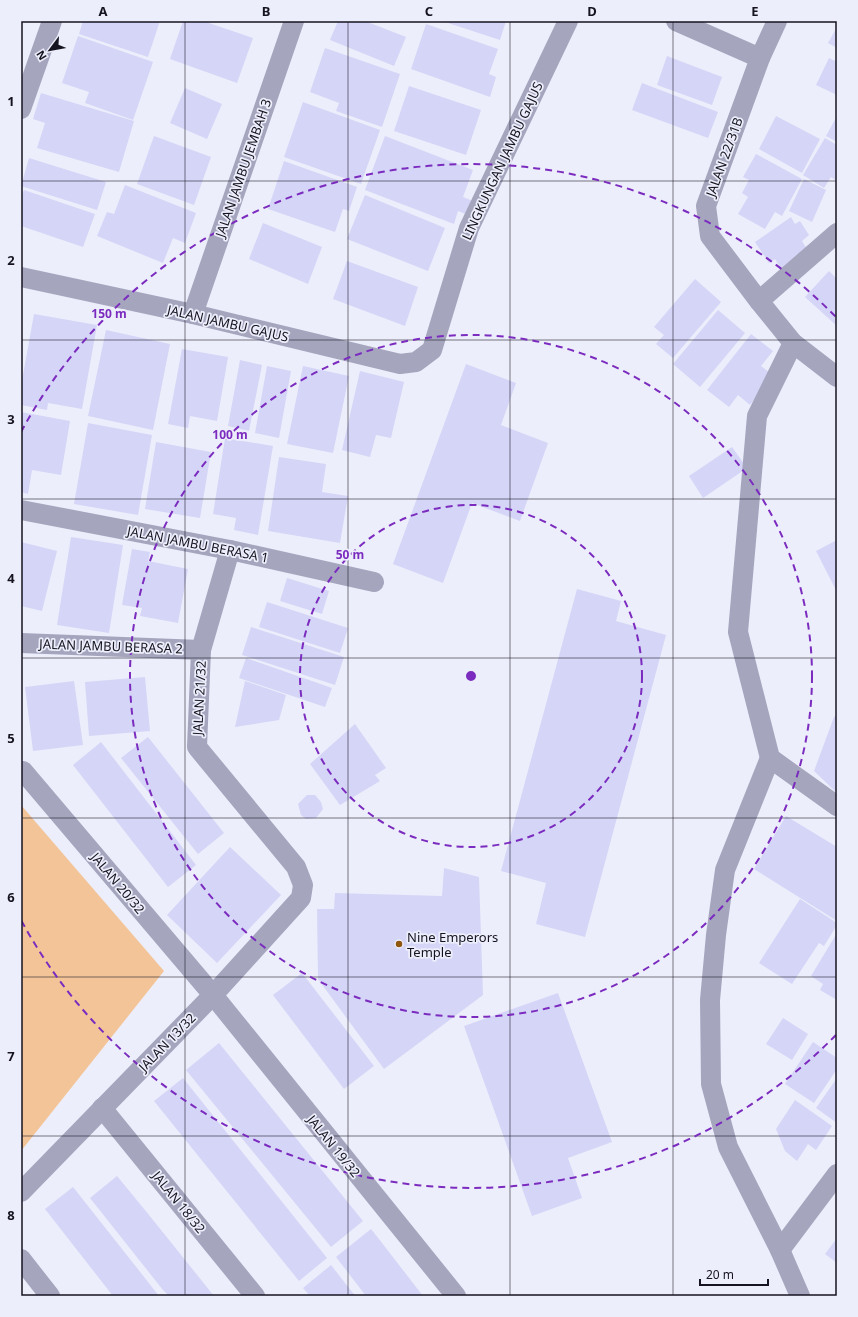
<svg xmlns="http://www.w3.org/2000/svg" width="858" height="1317" viewBox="0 0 858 1317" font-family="'Noto Sans',sans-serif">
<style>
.green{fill:#f3c498}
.building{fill:#d5d5f7}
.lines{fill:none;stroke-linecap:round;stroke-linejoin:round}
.street{stroke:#a5a5be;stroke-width:20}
.grid{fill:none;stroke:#14131f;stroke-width:1;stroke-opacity:0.55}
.ring{fill:none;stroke:#7b2cbf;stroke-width:2;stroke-dasharray:7 5}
.poi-dot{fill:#8f5610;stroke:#edeefb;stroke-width:1.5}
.labels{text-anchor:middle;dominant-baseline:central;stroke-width:3.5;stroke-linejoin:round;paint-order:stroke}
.street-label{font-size:13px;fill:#14131f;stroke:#edeefb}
.poi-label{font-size:13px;fill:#14131f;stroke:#edeefb;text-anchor:start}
.centre{fill:#7b2cbf;stroke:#edeefb;stroke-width:2}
.ring-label{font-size:12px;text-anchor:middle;font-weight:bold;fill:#7b2cbf;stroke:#edeefb;stroke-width:3.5;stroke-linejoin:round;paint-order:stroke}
.neatline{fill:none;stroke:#14131f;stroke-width:1.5}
.grid-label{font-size:13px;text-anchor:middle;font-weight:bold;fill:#14131f}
</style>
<rect width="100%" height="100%" fill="#edeefb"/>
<polygon class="green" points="21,805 164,971 21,1151"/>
<g class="building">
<polygon points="83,21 160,21 148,57 79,34"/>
<polygon points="183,21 203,21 253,38 237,83 170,59"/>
<polygon points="338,21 365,21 406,37 394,66 330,40"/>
<polygon points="442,21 506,21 500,40"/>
<polygon points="426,24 498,49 489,74 496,77 490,97 411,69"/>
<polygon points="837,27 837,48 828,43"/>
<polygon points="78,36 153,62 133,120 85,103 89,92 62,83"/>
<polygon points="325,48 400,74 382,127 336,111 339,103 310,92"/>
<polygon points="667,56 722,77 712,105 657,85"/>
<polygon points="829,58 837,62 837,95 816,85"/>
<polygon points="642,83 718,112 708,138 632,110"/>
<polygon points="409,86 481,110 466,155 394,131"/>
<polygon points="185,88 222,104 207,139 170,123"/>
<polygon points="41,93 134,121 119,172 37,148 45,123 33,119"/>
<polygon points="303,102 380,130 361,184 284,157"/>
<polygon points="776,116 820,139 802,173 759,149"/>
<polygon points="837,116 837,142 826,136"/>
<polygon points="154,136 211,157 194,205 137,184"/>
<polygon points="385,136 473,170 463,197 473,201 468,215 458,211 454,224 365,190"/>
<polygon points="825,138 837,145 837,181 831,177 824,188 803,175"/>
<polygon points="756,154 802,179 782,216 775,212 765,229 738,214 748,197 742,193 749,180 743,177"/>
<polygon points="29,158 106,182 97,210 21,186"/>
<polygon points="284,161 357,187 349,211 343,209 335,232 268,209"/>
<polygon points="804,179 826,190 812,222 789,211"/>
<polygon points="125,185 196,213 185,243 173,238 163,263 97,236 107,212 114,214"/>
<polygon points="24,190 95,214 83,247 21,226 21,198"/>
<polygon points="365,195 445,228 428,271 347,239"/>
<polygon points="791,217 795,224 800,221 809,235 802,241 807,249 782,270 775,259 769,263 755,242"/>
<polygon points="263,223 322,247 308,284 249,259"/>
<polygon points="347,261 418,287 405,326 333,299"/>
<polygon points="829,271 837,279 837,326 805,297"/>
<polygon points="695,279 721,302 673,358 656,344 664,335 654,327"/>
<polygon points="718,310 745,333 700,387 673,364"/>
<polygon points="34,314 97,325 82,409 48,403 47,410 21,405 21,386"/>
<polygon points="106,330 170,344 153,430 88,416"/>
<polygon points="751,334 773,351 761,366 773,375 750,405 738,395 729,407 707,390"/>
<polygon points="182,349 228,357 217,421 190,416 188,428 168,424"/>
<polygon points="240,360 262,365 249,431 228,426"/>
<polygon points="466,364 516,383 501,425 548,443 520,521 472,503 443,583 393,564"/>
<polygon points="267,366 291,371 279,438 255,433"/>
<polygon points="303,366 349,376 333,453 287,444"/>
<polygon points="360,371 404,382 391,438 376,435 370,457 342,450"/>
<polygon points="21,412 70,421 61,475 32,470 28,494 21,492"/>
<polygon points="88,423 152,435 138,515 74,504"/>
<polygon points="225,438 273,446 258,535 234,530 236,518 213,514"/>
<polygon points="156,442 211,452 200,518 145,509"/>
<polygon points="732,447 747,468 703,498 689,476"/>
<polygon points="279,457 326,464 322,492 348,496 340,543 268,531"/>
<polygon points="71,537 123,545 109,633 57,625"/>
<polygon points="837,540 837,592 816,551"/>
<polygon points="21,542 57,551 42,611 21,606"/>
<polygon points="132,549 150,552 148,561 188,569 178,623 140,616 142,608 122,605"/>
<polygon points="287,578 329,591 322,614 280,601"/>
<polygon points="577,589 621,601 616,621 666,635 585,937 536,924 546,883 501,871"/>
<polygon points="267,602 348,628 340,653 259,627"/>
<polygon points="251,627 344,657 335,685 242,655"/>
<polygon points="246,658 332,688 325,707 239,678"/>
<polygon points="145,677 150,731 89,736 85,682"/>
<polygon points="74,681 83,745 33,751 25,687"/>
<polygon points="245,681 286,695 279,720 235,727"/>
<polygon points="837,715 837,790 836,792 814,771 834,717"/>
<polygon points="355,724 386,768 375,775 380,781 340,805 310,764"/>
<polygon points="148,737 224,833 198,854 121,758"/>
<polygon points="101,742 196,865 168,887 73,765"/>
<polygon points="307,795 315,795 321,802 323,809 316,818 306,819 301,815 298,804"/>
<polygon points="786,816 837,847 837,921 754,869"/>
<polygon points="230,847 281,895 217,963 167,915"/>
<polygon points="444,868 479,877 483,995 384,1069 318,979 317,909 334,909 335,893 442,896"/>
<polygon points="800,899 837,923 837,925 824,946 819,943 792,984 759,963"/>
<polygon points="837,933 837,1000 820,990 823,984 811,976"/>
<polygon points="302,973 374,1066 344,1089 273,995"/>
<polygon points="558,993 612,1142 568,1158 582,1198 532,1216 464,1026"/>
<polygon points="783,1018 808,1034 792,1060 766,1044"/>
<polygon points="813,1042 837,1058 837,1069 814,1103 785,1084"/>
<polygon points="219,1043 363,1221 331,1247 186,1070"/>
<polygon points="183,1078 327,1258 299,1281 154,1101"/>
<polygon points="837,1078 837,1123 816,1108"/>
<polygon points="795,1100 832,1126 816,1150 808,1144 797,1161 785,1151 776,1129"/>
<polygon points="117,1176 149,1215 214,1296 169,1296 163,1290 90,1198"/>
<polygon points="73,1187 137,1268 159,1296 113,1296 88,1264 45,1209"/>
<polygon points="371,1229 382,1243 423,1296 366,1296 336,1257"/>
<polygon points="837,1238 837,1263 825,1254"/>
<polygon points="331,1265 352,1292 356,1296 310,1296 303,1288"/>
</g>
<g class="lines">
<g class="street">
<polyline points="676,21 760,58"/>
<polyline points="777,21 760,58 706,206 710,236 759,301 793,343 837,377"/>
<polyline points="21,109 52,21"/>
<polyline points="21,277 193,314 400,364 416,362 432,350 469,228 568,21"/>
<polyline points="759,301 837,233"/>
<polyline points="193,314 294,21"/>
<polyline points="793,343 757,416 738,632 770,758 837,806"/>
<polyline points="21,510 230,550 374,582"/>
<polyline points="21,643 201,650"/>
<polyline points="770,758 725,870 716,935 710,1000 711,1084 728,1147 780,1250 800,1296"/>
<polyline points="23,771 213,995 456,1296"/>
<polyline points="102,1108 255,1296"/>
<polyline points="21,1192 213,995 301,898 303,885 296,867 197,747 201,650 230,550"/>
<polyline points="780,1250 837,1174"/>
<polyline points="21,1259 50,1296"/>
</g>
</g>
<path class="grid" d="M185 21V1296M348 21V1296M510 21V1296M673 21V1296M21 181H837M21 340H837M21 499H837M21 658H837M21 818H837M21 977H837M21 1136H837"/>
<g class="ring">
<circle cx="471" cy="676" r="171"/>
<circle cx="471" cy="676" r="341"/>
<path d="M836 1035A512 512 0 0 1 21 920M21 432A512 512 0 0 1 836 317"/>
</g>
<circle class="poi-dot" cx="399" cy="944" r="4"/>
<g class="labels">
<g class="street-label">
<text transform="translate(724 157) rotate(-70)">JALAN 22/31B</text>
<text transform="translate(502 161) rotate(-65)">LINGKUNGAN JAMBU GAJUS</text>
<text transform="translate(243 168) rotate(-71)">JALAN JAMBU JEMBAH 3</text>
<text transform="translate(228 323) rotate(13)">JALAN JAMBU GAJUS</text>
<text transform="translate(198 544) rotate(11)">JALAN JAMBU BERASA 1</text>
<text transform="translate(111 646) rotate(2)">JALAN JAMBU BERASA 2</text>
<text transform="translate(199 698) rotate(-87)">JALAN 21/32</text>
<text transform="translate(118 883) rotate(50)">JALAN 20/32</text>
<text transform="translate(167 1042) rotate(-46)">JALAN 13/32</text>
<text transform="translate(334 1146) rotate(51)">JALAN 19/32</text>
<text transform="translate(179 1202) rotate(51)">JALAN 18/32</text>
</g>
<g class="poi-label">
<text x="407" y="937">Nine Emperors<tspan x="407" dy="15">Temple</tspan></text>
</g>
</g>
<circle cx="471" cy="676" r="6" class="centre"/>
<g class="ring-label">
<text x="109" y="318">150 m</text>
<text x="230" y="439">100 m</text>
<text x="350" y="559">50 m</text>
</g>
<rect width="858" height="1317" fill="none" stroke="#edeefb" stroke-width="44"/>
<g transform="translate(50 50) rotate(238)" stroke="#edeefb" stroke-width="3" paint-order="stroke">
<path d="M0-3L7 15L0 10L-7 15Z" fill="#14131f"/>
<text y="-6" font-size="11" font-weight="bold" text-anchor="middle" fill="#14131f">N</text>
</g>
<path d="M700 1279v6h68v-6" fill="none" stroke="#14131f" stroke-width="2"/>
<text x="706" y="1279" font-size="12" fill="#14131f" stroke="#edeefb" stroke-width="3" paint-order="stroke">20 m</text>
<rect x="22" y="22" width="814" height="1273" class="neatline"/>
<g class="grid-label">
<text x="103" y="16">A</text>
<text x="266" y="16">B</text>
<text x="429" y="16">C</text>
<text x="592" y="16">D</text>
<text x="755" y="16">E</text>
<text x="11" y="106">1</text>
<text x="11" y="265">2</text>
<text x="11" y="424">3</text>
<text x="11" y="583">4</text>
<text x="11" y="743">5</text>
<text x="11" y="902">6</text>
<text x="11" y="1061">7</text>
<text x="11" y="1220">8</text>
</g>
</svg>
